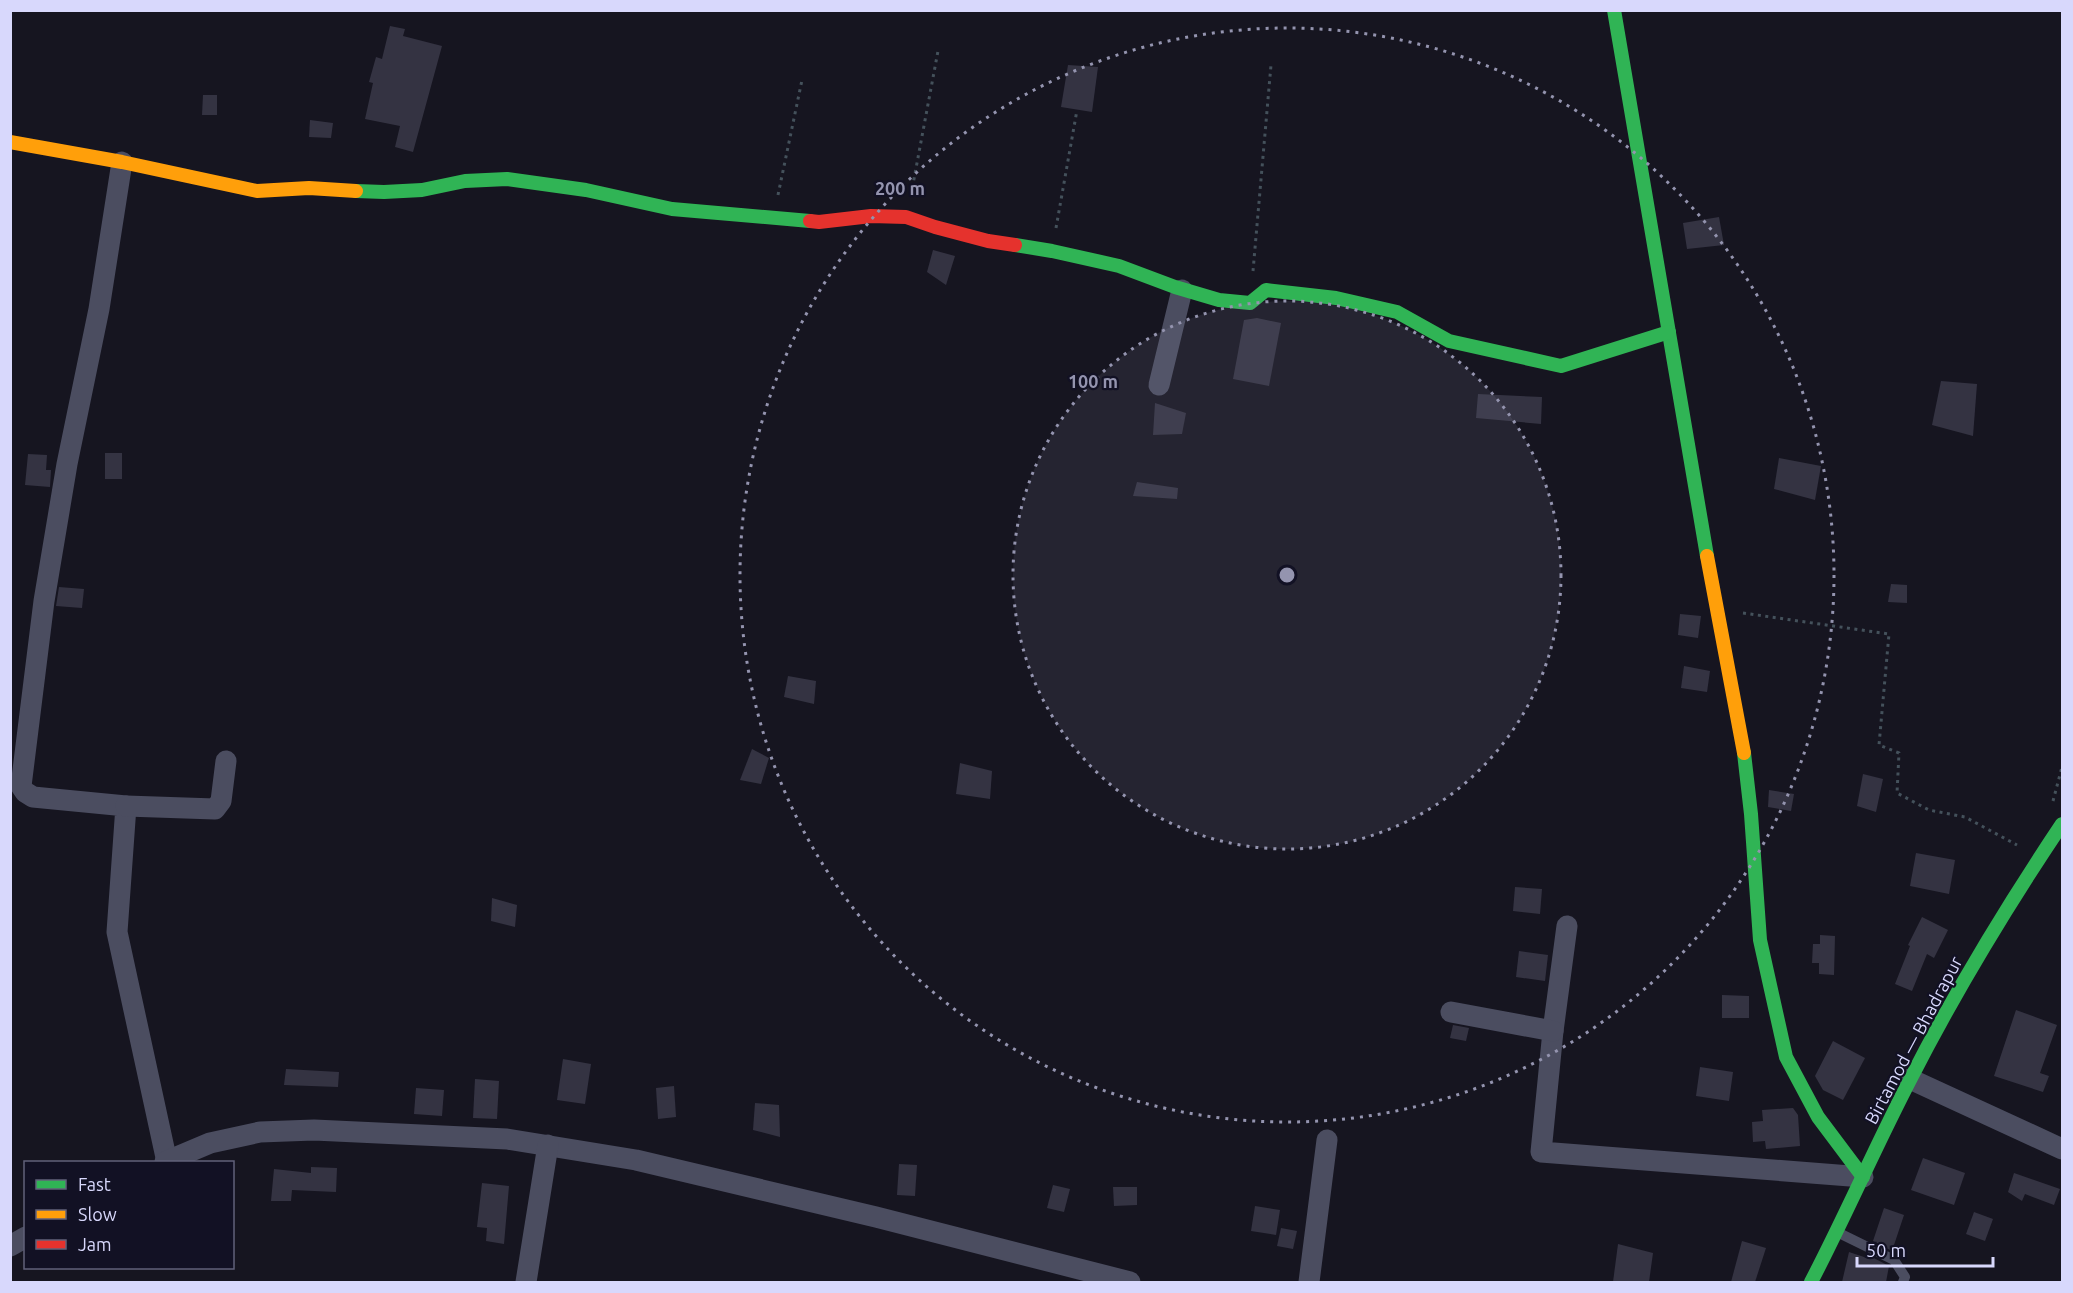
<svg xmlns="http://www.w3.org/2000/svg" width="2073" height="1293" viewBox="0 0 2073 1293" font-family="Ubuntu,sans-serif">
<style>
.building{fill:#343342}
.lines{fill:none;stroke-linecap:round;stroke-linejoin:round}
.path{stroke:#44515b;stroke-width:3;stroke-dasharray:3 4.5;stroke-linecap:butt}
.lane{stroke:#4b4d60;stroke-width:10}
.street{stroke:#4b4d60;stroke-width:21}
.fast{stroke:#30b455;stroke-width:14}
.slow{stroke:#ff9f0a;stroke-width:14}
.jam{stroke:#e5322d;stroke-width:14}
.ring{fill:none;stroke:#9494af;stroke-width:3;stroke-dasharray:3 6}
.labels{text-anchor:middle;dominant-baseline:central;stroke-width:4.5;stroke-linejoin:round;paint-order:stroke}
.street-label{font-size:18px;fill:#d8d8fc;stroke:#121124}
.centre{fill:#9494af;stroke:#121124;stroke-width:3}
.ring-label{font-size:18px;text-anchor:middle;font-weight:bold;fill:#9494af;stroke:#121124;stroke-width:4.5;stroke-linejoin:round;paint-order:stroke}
</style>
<rect width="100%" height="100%" fill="#161520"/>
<g class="building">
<polygon points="390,26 405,29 403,36 442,46 413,152 395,147 400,126 365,119 373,83 369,82 376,57 382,59"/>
<polygon points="1068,65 1098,67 1092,112 1061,107"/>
<polygon points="203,95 217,95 217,115 202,115"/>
<polygon points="310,120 333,123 331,138 309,137"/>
<polygon points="1719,217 1724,245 1687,249 1683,223"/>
<polygon points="933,250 955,256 946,285 927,272"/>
<polygon points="1257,318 1281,323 1269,386 1233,379 1244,320"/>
<polygon points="1941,381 1977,384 1973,436 1932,425"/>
<polygon points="1478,394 1542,397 1541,424 1476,418"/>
<polygon points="1155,403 1186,413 1182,434 1153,435"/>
<rect x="105" y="453" width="17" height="26"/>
<polygon points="28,454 47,455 46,470 51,470 50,487 25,485"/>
<polygon points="1779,458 1821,466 1815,500 1774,489"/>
<polygon points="1137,482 1178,488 1177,499 1133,496"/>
<polygon points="1891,584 1907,585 1907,603 1888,602"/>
<polygon points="59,587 84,589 82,608 56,606"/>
<polygon points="1680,614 1701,616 1698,638 1678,635"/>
<polygon points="1684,666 1710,671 1707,692 1681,688"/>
<polygon points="788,676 816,681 814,704 784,697"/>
<polygon points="752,749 769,758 761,784 740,780"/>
<polygon points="960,763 992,771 990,799 956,794"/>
<polygon points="1863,774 1883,779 1876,812 1857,806"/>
<polygon points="1769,790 1794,794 1791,811 1768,807"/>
<polygon points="1916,853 1955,860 1949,894 1910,886"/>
<polygon points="1515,887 1542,889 1540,914 1513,911"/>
<polygon points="492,898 517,905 515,927 491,921"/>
<polygon points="1922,917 1948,930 1934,958 1927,954 1912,991 1895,984 1910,946 1908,945"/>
<polygon points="1820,935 1835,936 1834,975 1819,974 1819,963 1812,963 1813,944 1820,944"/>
<polygon points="1519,951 1548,955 1545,981 1516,977"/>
<polygon points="1722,995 1749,996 1749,1018 1722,1018"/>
<polygon points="2016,1010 2057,1025 2040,1073 2049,1076 2043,1092 1994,1076"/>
<polygon points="1453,1025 1469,1028 1466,1041 1450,1038"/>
<polygon points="1833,1041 1865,1058 1843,1100 1823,1090 1815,1076"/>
<polygon points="563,1059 591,1064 585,1104 557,1100"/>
<polygon points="1700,1067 1733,1072 1729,1101 1696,1096"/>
<polygon points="286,1069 339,1072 338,1087 284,1085"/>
<polygon points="475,1079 499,1081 497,1119 473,1118"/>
<polygon points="674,1086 676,1117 658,1119 656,1088"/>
<polygon points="416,1088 444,1090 442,1116 414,1114"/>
<polygon points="755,1103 779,1105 780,1137 753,1130"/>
<polygon points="1793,1108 1798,1115 1800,1146 1766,1149 1765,1141 1753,1142 1752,1122 1763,1121 1762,1110"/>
<polygon points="1923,1158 1965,1173 1954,1205 1911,1190"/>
<polygon points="899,1164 917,1165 915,1196 897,1195"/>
<polygon points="311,1167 337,1168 336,1192 292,1190 291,1201 271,1201 274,1169 311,1173"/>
<polygon points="2014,1173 2060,1189 2054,1205 2025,1194 2022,1201 2008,1192"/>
<polygon points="482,1183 509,1186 504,1244 486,1241 487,1228 477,1227"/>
<polygon points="1053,1185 1070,1189 1064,1212 1047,1208"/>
<polygon points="1113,1187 1137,1187 1137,1205 1114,1206"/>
<polygon points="1255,1206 1280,1210 1276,1235 1251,1231"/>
<polygon points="1884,1208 1904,1215 1892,1251 1873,1241"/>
<polygon points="1974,1212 1993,1219 1985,1241 1966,1234"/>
<polygon points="1281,1228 1297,1231 1293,1249 1277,1246"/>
<polygon points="1742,1241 1766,1248 1755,1282 1731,1282"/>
<polygon points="1618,1244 1653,1253 1649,1282 1613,1282"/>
<polygon points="1849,1252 1867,1258 1868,1255 1889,1266 1886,1282 1842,1282"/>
</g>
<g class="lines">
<g class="path">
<polyline points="778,195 802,80"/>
<polyline points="911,195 938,51"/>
<polyline points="1056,228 1077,110"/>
<polyline points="1253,271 1271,65"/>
<polyline points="1743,613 1889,634 1879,745 1899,753 1897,793 1929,810 1965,817 2017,845"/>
<polyline points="2053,801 2062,767"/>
</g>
<polyline class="lane" points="1841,1234 1894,1260 1905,1277 1903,1282"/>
<g class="street">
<polyline points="122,162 99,309 67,464 44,601 21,786 25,792 33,797 126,806 117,932 167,1162"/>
<polyline points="1159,385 1182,290"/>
<polyline points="126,806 215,809 221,801 226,761"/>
<polyline points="1567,926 1553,1031 1541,1152 1863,1177"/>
<polyline points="1451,1012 1553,1031"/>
<polyline points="1910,1079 2062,1149"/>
<polyline points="165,1162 210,1143 260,1132 314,1130 507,1139 636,1160 876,1217 1130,1282"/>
<polyline points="10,1246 26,1237"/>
<polyline points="526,1282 548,1145"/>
<polyline points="1309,1282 1327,1140"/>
</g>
<g class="fast">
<polyline points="1614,10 1707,556"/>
<polyline points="356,191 384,192 422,190 465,181 507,179 586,190 672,209 810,221"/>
<polyline points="1015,245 1052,251 1119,266 1175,287 1219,300 1250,303 1266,290 1336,298 1397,312 1449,341 1561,366 1669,332"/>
<polyline points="1744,753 1751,814 1760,940 1786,1057 1818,1117 1863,1177"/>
<path d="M1811 1282C1846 1215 1876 1145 1911 1078 1956 990 2007 906 2062 824"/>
</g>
<g class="slow">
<polyline points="10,142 122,162 257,191 309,188 356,191"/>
<polyline points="1707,556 1744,753"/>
</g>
<polyline class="jam" points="810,221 819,222 871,216 906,217 935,227 988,241 1015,245"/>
</g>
<circle cx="1287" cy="575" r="274" fill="#9494af" fill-opacity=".12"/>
<g class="ring">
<circle cx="1287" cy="575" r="274"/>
<circle cx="1287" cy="575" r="547"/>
</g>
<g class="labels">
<g class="street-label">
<text transform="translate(1913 1040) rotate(-62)">Birtamod — Bhadrapur</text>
</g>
</g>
<circle cx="1287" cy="575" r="9" class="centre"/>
<g class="ring-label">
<text x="900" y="195">200 m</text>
<text x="1093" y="388">100 m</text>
</g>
<rect width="2073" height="1293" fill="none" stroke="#d8d8fc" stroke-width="24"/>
<rect x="24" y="1161" width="210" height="108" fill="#121124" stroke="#61617a" stroke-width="1.5"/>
<rect x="36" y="1180" width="30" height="9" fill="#30b455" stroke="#61617a" stroke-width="1.5"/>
<text x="78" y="1191" font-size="18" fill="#d8d8fc">Fast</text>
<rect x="36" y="1210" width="30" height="9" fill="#ff9f0a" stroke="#61617a" stroke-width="1.5"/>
<text x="78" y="1221" font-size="18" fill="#d8d8fc">Slow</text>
<rect x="36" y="1240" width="30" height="9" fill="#e5322d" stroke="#61617a" stroke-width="1.5"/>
<text x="78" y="1251" font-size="18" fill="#d8d8fc">Jam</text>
<path d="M1857 1257v9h136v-9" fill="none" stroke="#d8d8fc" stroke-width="3"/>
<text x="1866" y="1257" font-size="18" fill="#d8d8fc" stroke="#121124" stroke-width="4.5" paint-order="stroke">50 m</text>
</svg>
